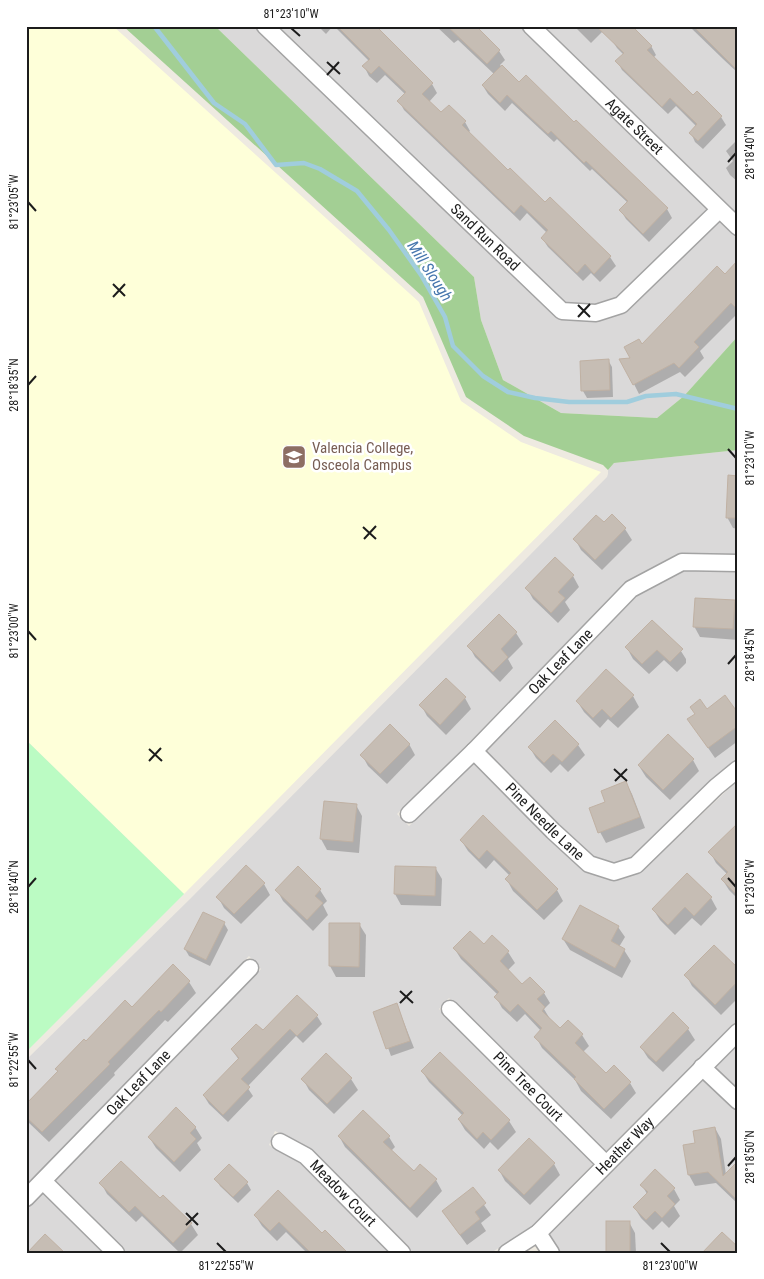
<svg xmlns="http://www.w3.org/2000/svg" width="764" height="1279" viewBox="0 0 764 1279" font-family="'Roboto Condensed',sans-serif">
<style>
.residential{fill:#dad9d9}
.education{fill:#feffd9}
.forest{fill:#a3cf94}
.park{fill:#bbfbc3}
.shadow{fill:#0003}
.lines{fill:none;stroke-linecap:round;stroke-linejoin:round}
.stream{stroke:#a0cddd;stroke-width:4.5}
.building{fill:#c6bdb4;stroke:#c0b1a3}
.minor-casing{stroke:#a3a3a3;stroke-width:19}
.minor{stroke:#fff;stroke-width:16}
.ticks{fill:none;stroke:#1c1c1c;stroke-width:2}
.labels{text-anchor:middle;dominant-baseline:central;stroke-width:5;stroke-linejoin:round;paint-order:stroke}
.street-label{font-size:15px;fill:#1c1c1c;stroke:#fff}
.education-label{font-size:15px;fill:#785e54;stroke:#fff;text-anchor:start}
.water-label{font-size:16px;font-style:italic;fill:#4676ae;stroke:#fff}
.neatline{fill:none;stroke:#1c1c1c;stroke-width:2}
.ticks-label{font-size:12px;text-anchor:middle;fill:#1c1c1c}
</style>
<rect width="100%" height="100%" fill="#eeeae1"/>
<g class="residential">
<polygon points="215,26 254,26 556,316 562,319 597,321 628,311 720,221 738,238 738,336 684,396 657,418 561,413 503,380 481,320 474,277"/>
<polygon points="277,26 520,26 707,209 617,298 594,305 565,303"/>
<polygon points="542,26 738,26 738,217"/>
<polygon points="738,450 738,555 677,554 624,583 467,745 397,814 409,826 474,763 548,837 587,872 612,880 617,880 642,871 738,780 738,1020 605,1152 449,998 439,1009 594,1163 532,1226 491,1253 413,1253 311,1151 275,1131 269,1145 301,1162 391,1253 127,1253 55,1181 261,969 249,956 26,1186 26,1060 190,899 607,477 608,474 608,470 614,463"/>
<polygon points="684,570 738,571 738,757 710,781 630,858 613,863 593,856 559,826 485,752 636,596"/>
<polygon points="738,1044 738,1090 714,1067"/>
<polygon points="703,1078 738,1112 738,1253 560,1253 548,1235"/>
<polygon points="44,1192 105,1253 26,1253 26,1210"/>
</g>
<polygon class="education" points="26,26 113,26 419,302 461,401 521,442 601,472 184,894 26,740"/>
<polygon class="forest" points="123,26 215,26 474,277 481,320 503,380 561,413 657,418 684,396 738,336 738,450 614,463 608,470 603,465 524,436 466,397 423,297"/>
<polygon class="park" points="26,740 184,894 26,1052"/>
<g class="shadow">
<polygon points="318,26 333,26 326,34"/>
<polygon points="334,26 367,26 432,84 437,93 429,102 441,114 465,122 470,131 468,133 508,171 545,204 550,198 610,257 616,266 600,282 591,273 583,281 548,247 542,238 547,233 527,213 520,221 404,110 399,101 405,94 385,75 377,83 369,76 364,66 369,61"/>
<polygon points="436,26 475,26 499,51 505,60 500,65 519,83 574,124 667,209 672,218 649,242 626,219 621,211 628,203 592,169 590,171 557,139 554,142 512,103 505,111 488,94 483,86 494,74 458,40 454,43"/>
<polygon points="574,26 606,26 606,28 591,43"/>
<polygon points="689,26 738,26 738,73 723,59"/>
<polygon points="612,40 651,46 656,55 653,58 693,97 721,117 726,125 703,149 695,142 691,133 697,127 676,106 668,114 622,70 617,61 624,55 617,48"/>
<polygon points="738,139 738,182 730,175 726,168 733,161 726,151"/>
<polygon points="738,271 738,313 700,351 704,358 685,377 680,372 639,394 634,384 642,346 725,275"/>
<polygon points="608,360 612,367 613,397 587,398 583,391 582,362"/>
<polygon points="738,491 738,529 733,528 727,517"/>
<polygon points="604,524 625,529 632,540 602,570 581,550 575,539"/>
<polygon points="555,559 573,576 579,587 565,602 570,610 558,623 533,599 527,588"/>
<polygon points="735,602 738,607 738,640 700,637 694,626"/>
<polygon points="499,615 516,633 523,644 508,659 513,668 500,682 475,657 469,646"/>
<polygon points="627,648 679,648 686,659 686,663 677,672 664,660 649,674 633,659"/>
<polygon points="446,679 465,698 471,709 446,735 427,716 421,705"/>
<polygon points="633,696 639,707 618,728 608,719 600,728 584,712 577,701"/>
<polygon points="706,710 738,715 738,741 715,758 689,720"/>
<polygon points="409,744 415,755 387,784 368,766 362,755"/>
<polygon points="578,745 585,755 568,772 560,764 551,773 536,758 530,748"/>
<polygon points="693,760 699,771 670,800 646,777 639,766"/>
<polygon points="626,783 632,794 645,828 606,843 600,832 607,802"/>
<polygon points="356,805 362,816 359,853 327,850 321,839"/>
<polygon points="483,817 557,890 563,901 544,920 513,891 507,880 510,876 494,860 486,869 468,851 461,840"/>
<polygon points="738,824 738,899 729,890 722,879 727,874 716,863 710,852"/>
<polygon points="298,868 320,890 327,901 323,905 328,915 313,931 283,901 277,890"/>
<polygon points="436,869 442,879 441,906 401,905 395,894"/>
<polygon points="264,884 270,895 241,924 224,908 218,897"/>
<polygon points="711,898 717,909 701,926 692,918 675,935 660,920 653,909"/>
<polygon points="224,923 228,930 210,966 189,956 185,949"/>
<polygon points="331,924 359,924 366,935 365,977 336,977 330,966"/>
<polygon points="618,927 625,937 619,947 624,950 631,961 622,978 570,950 563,939"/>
<polygon points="492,937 508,952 515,963 507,971 522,986 544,993 550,1003 544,1009 550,1019 560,1030 568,1022 582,1035 589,1046 582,1053 606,1075 630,1083 636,1093 611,1119 581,1091 575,1080 542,1048 536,1037 541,1031 525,1014 517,1022 502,1008 496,997 498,995 461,959 454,948 484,946"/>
<polygon points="173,966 189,982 196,993 168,1022 165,1020 114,1073 115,1075 49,1142 28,1122 26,1106 59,1072 56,1069 132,1009"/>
<polygon points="738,970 738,998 721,1015 692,986 686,975"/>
<polygon points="397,1005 414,1048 391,1056 375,1012"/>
<polygon points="673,1014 688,1029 695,1040 663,1072 648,1058 641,1047"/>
<polygon points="317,1016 322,1024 303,1043 296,1036 247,1087 253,1096 228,1122 209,1104 204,1096 239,1060 232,1050 263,1032"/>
<polygon points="440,1053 509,1121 516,1132 498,1150 490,1142 484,1149 465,1130 459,1120 463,1116 429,1082 422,1071"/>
<polygon points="326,1055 351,1079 358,1090 334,1114 309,1090 303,1079"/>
<polygon points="195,1127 202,1138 197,1143 201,1150 180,1172 156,1148 149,1137"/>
<polygon points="715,1128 721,1139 726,1175 738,1166 738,1204 716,1183 695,1186 689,1175 685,1146 696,1144"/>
<polygon points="339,1136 389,1137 395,1147 391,1151 414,1173 421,1166 436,1180 442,1191 417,1218 345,1147"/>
<polygon points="554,1164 560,1175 530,1205 505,1181 499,1170"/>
<polygon points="655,1171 674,1189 680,1200 674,1206 680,1216 669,1228 662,1221 653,1230 641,1218 634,1207 647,1194 642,1185"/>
<polygon points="216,1179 247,1183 251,1190 238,1203 220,1186"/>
<polygon points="101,1183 160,1200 163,1196 191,1224 198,1235 180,1253 142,1216 136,1222 107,1194"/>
<polygon points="473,1189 491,1215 481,1223 486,1231 467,1245 443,1212"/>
<polygon points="255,1215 322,1234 346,1253 303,1253 305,1251 286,1232 277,1241 262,1226"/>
<polygon points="629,1222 635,1233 636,1253 607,1253"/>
</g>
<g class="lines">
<polyline class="stream" points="154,26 214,103 245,124 276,165 304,163 320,169 357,191 389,230 421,275 445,317 453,346 483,376 508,392 535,398 569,402 627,402 646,396 676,394 738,409"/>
</g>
<g class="building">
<polygon points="337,26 376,26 433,83 422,94 441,112 449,105 466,121 462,125 508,170 510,168 545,202 550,197 611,256 594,274 585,264 577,273 541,238 548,230 521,205 514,213 397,101 406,92 379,66 371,74 362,66 370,59"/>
<polygon points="447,26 476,26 500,50 487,64"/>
<polygon points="596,26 632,26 652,46 647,50 693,95 697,91 722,116 698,141 689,133 697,124 670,98 662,107 615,61 624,53"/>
<polygon points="693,26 738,26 738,71"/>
<polygon points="502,65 519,82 526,75 574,122 576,120 668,208 643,234 619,210 628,201 586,161 584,163 551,131 548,134 507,95 500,103 482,85"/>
<polygon points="738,260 738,310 731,303 694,342 699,347 679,368 674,363 633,385 619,359 630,358 624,347 639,339 642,344 717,266 725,274"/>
<polygon points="609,359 610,390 581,391 580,361"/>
<polygon points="728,475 738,476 738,518 726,518"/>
<polygon points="612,514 626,528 595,560 573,539 596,515 604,522"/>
<polygon points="555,557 574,575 558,592 565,598 551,613 525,588"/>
<polygon points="695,598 735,600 733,629 693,627"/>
<polygon points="499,614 517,632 501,649 508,657 493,672 467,646"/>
<polygon points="652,620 683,649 670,662 657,650 642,664 625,647"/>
<polygon points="606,669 634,695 611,718 602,709 593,718 576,701"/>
<polygon points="446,678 466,697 440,725 419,705"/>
<polygon points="725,695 738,713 738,726 708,748 687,719 695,714 690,707 700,699 707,709"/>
<polygon points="555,720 579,744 562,762 553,754 544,763 528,747"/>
<polygon points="390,724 410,744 380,774 360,755"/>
<polygon points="668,734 694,759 663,790 638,765"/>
<polygon points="626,781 640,817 598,833 589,808 605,802 601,791"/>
<polygon points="324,801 357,804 353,842 320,839"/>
<polygon points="483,815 558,889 537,910 505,879 511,873 487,850 479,859 460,840"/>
<polygon points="738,823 738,896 721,879 728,872 708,852"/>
<polygon points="246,865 265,883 234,914 216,897"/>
<polygon points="298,866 321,889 315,896 323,903 307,920 275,890"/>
<polygon points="395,866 436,867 435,896 394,894"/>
<polygon points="687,873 712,897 694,916 685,907 668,925 652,909"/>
<polygon points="580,905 619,926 611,941 625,949 615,968 562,939"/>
<polygon points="203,912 225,922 206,960 184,949"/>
<polygon points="329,923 360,923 359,967 329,966"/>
<polygon points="470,931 484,944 492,935 509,951 500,961 522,984 530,977 545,992 537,999 545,1007 542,1011 560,1028 568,1020 583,1034 575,1043 606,1073 614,1065 631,1082 604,1109 574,1079 576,1077 534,1037 542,1028 518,1004 510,1012 494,997 499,992 453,948"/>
<polygon points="714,945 738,968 738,981 715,1005 684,975"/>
<polygon points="173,964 190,981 161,1012 159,1010 108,1062 110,1064 42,1132 26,1117 26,1104 58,1071 55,1069 84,1039 86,1041 125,1000 132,1007"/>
<polygon points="297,995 318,1015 297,1036 290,1029 241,1079 250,1087 223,1115 203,1095 239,1058 231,1049 256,1024 263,1030"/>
<polygon points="397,1003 410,1041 386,1049 373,1012"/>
<polygon points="673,1012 689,1028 656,1062 640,1047"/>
<polygon points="440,1052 510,1120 491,1140 483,1132 477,1139 458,1119 464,1113 421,1071"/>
<polygon points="326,1053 352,1078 327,1104 301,1079"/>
<polygon points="176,1107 196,1127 190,1133 196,1139 174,1162 148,1137"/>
<polygon points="363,1110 390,1136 383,1142 414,1171 420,1164 437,1179 410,1208 338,1136"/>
<polygon points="715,1127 723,1176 738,1161 738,1201 708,1172 688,1175 683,1145 695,1143 693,1131"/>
<polygon points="529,1138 555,1163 524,1195 498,1170"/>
<polygon points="121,1161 160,1198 163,1195 192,1223 173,1243 135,1206 129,1212 99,1183"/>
<polygon points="229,1164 248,1182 233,1197 214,1179"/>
<polygon points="655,1169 675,1188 667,1196 675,1204 662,1218 655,1211 646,1220 633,1207 648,1192 640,1185"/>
<polygon points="473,1187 486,1203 475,1212 480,1219 460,1235 442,1211"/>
<polygon points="278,1190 322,1233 325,1230 348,1253 311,1253 279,1222 270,1231 254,1215"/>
<rect x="606" y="1221" width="24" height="32"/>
<polygon points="722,1232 738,1247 738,1253 702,1253"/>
<polygon points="45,1234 65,1253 27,1253"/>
</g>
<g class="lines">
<defs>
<g id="minor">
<path id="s1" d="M265 26 562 311 596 313 621 305 719 210"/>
<path id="s2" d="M531 26 738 227"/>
<path id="s3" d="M474 751 553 831 589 864 614 872 636 865 716 787 738 769"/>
<path id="s4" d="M409 814 474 751 631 589 682 562 738 563"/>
<path id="s5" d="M450 1009 606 1164"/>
<polyline points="702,1067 738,1101"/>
<path id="s6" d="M280 1142 306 1156 402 1253"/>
<polyline points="43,1181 116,1253"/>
<path id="s7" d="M26 1198 250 968"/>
<polyline points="538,1233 551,1253"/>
<path id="s8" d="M507 1253 538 1233 738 1032"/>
</g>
</defs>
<use href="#minor" class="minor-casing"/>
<use href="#minor" class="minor"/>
</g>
<path class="ticks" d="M291 28 300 36M327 62 340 74M327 75 339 62M728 162 736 153M28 202 36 211M113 284 125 296M113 297 125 284M578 305 590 317M578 317 590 304M28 385 36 376M728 449 736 458M363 527 376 539M364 539 376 526M28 631 36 640M728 664 736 655M149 749 162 761M149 761 161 748M614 769 627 781M615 781 627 769M728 878 736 887M28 887 36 878M400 991 413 1003M400 1003 412 991M28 1060 36 1069M728 1166 736 1157M186 1213 198 1225M186 1225 198 1213M217 1243 226 1252M661 1243 670 1252"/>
<defs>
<symbol id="university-square" viewBox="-11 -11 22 22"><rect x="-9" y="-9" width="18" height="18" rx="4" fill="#8d6e63" stroke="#fff"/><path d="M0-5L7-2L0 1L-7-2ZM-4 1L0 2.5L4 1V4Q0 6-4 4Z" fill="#fff"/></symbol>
</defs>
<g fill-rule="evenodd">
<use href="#university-square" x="280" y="443" width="28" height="28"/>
</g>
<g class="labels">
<g class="street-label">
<text stroke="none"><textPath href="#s2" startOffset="144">Agate Street</textPath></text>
<text stroke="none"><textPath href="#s1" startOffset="305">Sand Run Road</textPath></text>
<text stroke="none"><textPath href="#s4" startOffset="215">Oak Leaf Lane</textPath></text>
<text stroke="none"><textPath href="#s3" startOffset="100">Pine Needle Lane</textPath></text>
<text stroke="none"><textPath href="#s7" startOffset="161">Oak Leaf Lane</textPath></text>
<text stroke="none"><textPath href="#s5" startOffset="110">Pine Tree Court</textPath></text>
<text stroke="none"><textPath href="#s8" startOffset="160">Heather Way</textPath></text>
<text stroke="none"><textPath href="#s6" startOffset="82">Meadow Court</textPath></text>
</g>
<g class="education-label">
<text x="312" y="448">Valencia College,<tspan x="312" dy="17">Osceola Campus</tspan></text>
</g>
<g class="water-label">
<text transform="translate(430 271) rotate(57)">Mill Slough</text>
</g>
</g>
<rect width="764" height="1279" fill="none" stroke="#ffffff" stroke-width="55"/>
<rect x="28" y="28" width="708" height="1224" class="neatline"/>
<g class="ticks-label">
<text x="291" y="18">81°23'10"W</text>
<text transform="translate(750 153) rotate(-90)" y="4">28°18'40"N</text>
<text transform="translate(14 202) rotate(-90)" y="4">81°23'05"W</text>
<text transform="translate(14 385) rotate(-90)" y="4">28°18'35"N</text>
<text transform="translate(750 458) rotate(-90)" y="4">81°23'10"W</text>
<text transform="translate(14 631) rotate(-90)" y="4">81°23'00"W</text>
<text transform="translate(750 655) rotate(-90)" y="4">28°18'45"N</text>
<text transform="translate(750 887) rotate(-90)" y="4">81°23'05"W</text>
<text transform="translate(14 887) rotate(-90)" y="4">28°18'40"N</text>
<text transform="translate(14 1060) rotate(-90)" y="4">81°22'55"W</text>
<text transform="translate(750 1157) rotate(-90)" y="4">28°18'50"N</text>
<text x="226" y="1270">81°22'55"W</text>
<text x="670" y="1270">81°23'00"W</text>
</g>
</svg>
